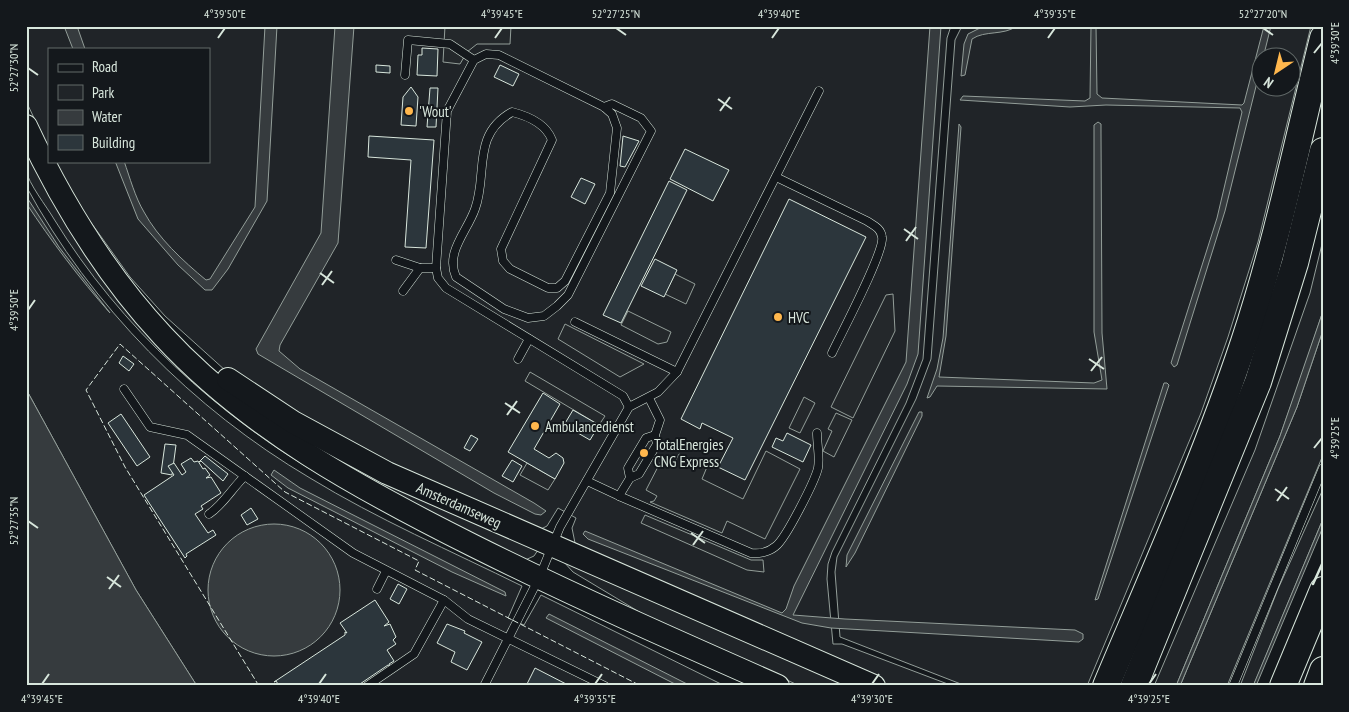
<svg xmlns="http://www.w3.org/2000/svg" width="1349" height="712" viewBox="0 0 1349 712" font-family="'PT Sans Narrow',sans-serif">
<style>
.green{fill:#202428;stroke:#939e99;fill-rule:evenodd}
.parking{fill:#24282b;stroke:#939e99}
.water{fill:#363b3e;stroke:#939e99}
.building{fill:#2c363c;stroke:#d8e6dc}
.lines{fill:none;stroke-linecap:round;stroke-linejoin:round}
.service-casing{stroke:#d8e6dc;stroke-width:9}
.primary-casing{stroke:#d8e6dc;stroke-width:24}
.motorway-casing{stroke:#d8e6dc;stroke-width:28}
.service{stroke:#14181c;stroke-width:8}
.primary{stroke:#14181c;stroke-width:22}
.motorway{stroke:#14181c;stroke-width:26}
.fence{stroke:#d8e6dc;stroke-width:1;stroke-dasharray:6 2.5;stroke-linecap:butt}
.wall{stroke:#d8e6dc;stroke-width:2.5}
.ticks{fill:none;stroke:#d8e6dc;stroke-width:2}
.poi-dot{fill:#ffb74d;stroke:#14181c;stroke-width:2}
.labels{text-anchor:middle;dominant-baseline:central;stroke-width:4;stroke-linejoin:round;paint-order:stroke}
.poi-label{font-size:15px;fill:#d8e6dc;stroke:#14181c;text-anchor:start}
.street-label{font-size:15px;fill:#d8e6dc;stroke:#14181c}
.neatline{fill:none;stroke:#d8e6dc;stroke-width:2}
.ticks-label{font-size:12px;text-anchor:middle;fill:#d8e6dc}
</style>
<rect width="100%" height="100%" fill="#14181c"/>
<g class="green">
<polygon points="26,26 951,26 947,38 923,359 906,403 832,552 828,564 827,579 833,644 842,644 953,686 887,686 854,672 575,543 572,528 576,518 558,508 547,526 539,530 390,468 226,371 165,316 130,277 87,217 54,161 209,161 209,49 49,49 49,150 26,101"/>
<path d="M962 26H1311L1258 242 1228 337 1201 413 1087 686H966L840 637 835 572 837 557 916 399 931 359 955 40ZM1262 58H1292V88H1262Z"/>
<path d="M26 151 85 252 327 479C219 417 120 327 54 219 47 207 28 183 26 170 25 164 26 157 26 151Z"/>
<path d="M26 186C91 306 193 409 310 478 377 519 451 551 522 586L508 618 524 625 541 595 725 686H197L136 590 26 389Z"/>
<polygon points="1323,240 1323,311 1305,366 1280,436 1176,686 1154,686 1255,450 1310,293"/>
<polygon points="1323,330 1323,455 1227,686 1180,686 1297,407"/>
<polygon points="241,397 538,550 534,556 523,561 371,485"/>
<polygon points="1323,489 1323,519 1258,675 1253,686 1240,686 1278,589"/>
<polygon points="563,561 860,686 800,686 646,616 573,572"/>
</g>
<g class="parking">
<polygon points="445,26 511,26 510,44 477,44 467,52 460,64 443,62"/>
<polygon points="675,274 695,284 686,304 665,294"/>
<polygon points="893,294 895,331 853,418 831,407 886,295"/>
<polygon points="628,311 671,332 667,342 658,344 621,325"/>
<polygon points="565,324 644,364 620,377 558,339"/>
<polygon points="530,372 605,416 599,425 525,381"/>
<polygon points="804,397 815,403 800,433 789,428"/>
<polygon points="836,413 852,420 834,457 823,451 832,431 828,429"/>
<polygon points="766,451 800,469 765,539 727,521 722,533 650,502 654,501 657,496 646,490 662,459 673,465 679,454 707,467 702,479 743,499"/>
<polygon points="527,463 555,479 548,490 520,475"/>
<polygon points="645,515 751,560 763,560 764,572 747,570 641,523"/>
</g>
<g class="water">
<polygon points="64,26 77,26 85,49 73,49"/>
<path d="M265 26H277L267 201 228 269 212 290H205L178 265 138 219 115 161H124C130 178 135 197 144 212 158 238 183 261 206 280L210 279 255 207Z"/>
<polygon points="335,26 354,26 338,243 280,345 279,351 300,369 534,503 546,511 541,515 535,514 494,493 258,354 256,349 321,233"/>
<polygon points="930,26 941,26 918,354 907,384 793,615 845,619 1075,630 1083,634 1083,639 1079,642 831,628 802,623 588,539 583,534 585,531 782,613 786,609 794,586 906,362"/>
<path d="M1017 26C1003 36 985 30 972 39L965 75 961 76 964 44 968 34 980 28Z"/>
<polygon points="1091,26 1096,26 1097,94 1102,98 1242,105 1244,103 1264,26 1271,26 1225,211 1177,365 1174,367 1171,363 1217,218 1242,112 1240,108 1106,105 1070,107 960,100 963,96 1085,101 1090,98"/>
<polygon points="1098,122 1101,124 1101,132 1102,333 1107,389 937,386 930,397 927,398 937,369 943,338 959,124 961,127 946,336 939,377 1094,383 1102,380 1094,332 1094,125"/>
<path d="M26 196 59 247 110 313C79 278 52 242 26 203Z"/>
<polygon points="1323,311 1323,330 1297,407 1180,686 1176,686 1280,436"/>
<polygon points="1164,383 1167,383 1169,385 1098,599 1095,600"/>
<polygon points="26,389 136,590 197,686 26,686"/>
<polygon points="919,412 922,412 922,416 855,553 846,567 847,555"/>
<polygon points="274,470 300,488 505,592 506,596 452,572 288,488 271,475"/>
<polygon points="1323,519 1323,527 1256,686 1253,686"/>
<circle cx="274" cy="590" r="66"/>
<polygon points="549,614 691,686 679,686 671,682 546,618"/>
</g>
<g class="building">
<polygon points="422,48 438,49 437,76 417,75 418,55 422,55"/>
<polygon points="376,65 390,66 390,73 376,72"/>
<polygon points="500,65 519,74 513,86 494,77"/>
<polygon points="411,87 418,97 416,126 401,125 403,97"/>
<polygon points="430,88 438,88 436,127 427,127"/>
<polygon points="369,136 434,140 426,248 405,247 411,160 368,157"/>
<polygon points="623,136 639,141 625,167 620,166"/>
<polygon points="685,149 729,170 713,201 670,179"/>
<polygon points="581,178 595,184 585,204 571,197"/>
<polygon points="669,181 687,190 621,323 603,315"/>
<polygon points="789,199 866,237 745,480 718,467 733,438 702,423 700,429 681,419"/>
<polygon points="655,259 677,270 664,297 641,286"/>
<polygon points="123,356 134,364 129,371 119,363"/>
<polygon points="543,393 560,404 534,449 549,458 556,453 563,458 564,463 555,479 508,452"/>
<polygon points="573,410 599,425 590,440 564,425"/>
<polygon points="121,414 150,457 137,466 108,423"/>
<polygon points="787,433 811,445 803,462 772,447 776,438 783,441"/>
<polygon points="471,435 478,439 470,451 464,448"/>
<polygon points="165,444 176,445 172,475 161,473"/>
<polygon points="205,456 228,474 223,481 201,461 199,462"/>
<polygon points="191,458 194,462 198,461 203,469 205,468 210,475 206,478 211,477 221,493 201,506 203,509 195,514 208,533 213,530 216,535 186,554 187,556 185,558 144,495 174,475 168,466 174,463 182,475 186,472 181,464"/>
<polygon points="512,460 522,466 513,482 502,476"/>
<polygon points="251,508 258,519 247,525 241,515"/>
<polygon points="398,584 407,589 399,604 390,599"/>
<polygon points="375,600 389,622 384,626 390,624 396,637 393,640 396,644 387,650 394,661 389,664 390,666 388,665 357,686 277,686 278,684 276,681 274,682 345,635 345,632 347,633 340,623"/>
<polygon points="447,624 465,631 464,633 482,642 467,670 451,662 455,652 437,643"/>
<polygon points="535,668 570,686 526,686"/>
</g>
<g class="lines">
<defs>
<g id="service">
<polyline points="405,75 408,40 450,44 474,60"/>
<path d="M604 107 612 104 641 118 651 131 568 295 557 306 544 316 528 318 504 309 456 277C445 252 467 232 475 209 488 174 471 135 512 112 528 116 546 124 552 140L501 249 503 261 510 269 548 288H557L565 281 610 193 617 128 612 114 604 107 499 55 486 54 474 60 447 111 436 268 438 278 446 288 623 396 629 407"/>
<path d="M776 177 867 221C873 225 881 228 882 237 885 251 841 334 832 353"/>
<polyline points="396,260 420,268"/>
<polyline points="403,291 420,268 436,268"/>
<polyline points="575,322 677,372"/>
<polyline points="518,359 529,339"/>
<polyline points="124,389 150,427 187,435 353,553 444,600 468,619 605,686"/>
<path d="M649 398 660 420 655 435 657 444 639 474 630 478 619 496 751 553C759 554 769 552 776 546 786 538 815 481 818 468 820 457 817 444 817 433"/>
<polyline points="630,478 628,468 646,438 655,435"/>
<polyline points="587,481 619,496"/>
<path d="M209 514C224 504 232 488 245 476"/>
<polyline points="377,589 386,571"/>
<polyline points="367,686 414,654 444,600"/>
<polyline points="484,686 539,578 560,527 629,407 658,392 677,372 819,91"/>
<polyline points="1233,686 1323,468"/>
</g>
<g id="primary">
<path d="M26 126C61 201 106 275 163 336 249 429 362 490 474 546 574 596 676 641 778 686"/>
<polyline points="228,379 293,422 387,473 874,686"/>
</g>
<g id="motorway">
<path d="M1106 686C1154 572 1205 459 1244 342 1277 243 1298 139 1323 38"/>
<polyline points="1134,686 1258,382 1295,263 1323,151"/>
<polyline points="1283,686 1323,590"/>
<polyline points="1317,686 1323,670"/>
</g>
</defs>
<use href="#service" class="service-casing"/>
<use href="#primary" class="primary-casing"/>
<use href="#motorway" class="motorway-casing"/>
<use href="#service" class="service"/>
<use href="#primary" class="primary"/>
<use href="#motorway" class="motorway"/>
<polyline class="fence" points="259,686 125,467 86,390 120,344 285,492 419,561 415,570 641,686"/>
<polyline class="wall" points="1313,584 1323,562"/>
</g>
<path class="ticks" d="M616 28 626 35M1263 28 1273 35M218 38 225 28M495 38 502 28M772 38 779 28M1048 38 1055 28M1314 53 1322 43M28 68 38 75M718 99 732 109M720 111 730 97M904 229 918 239M906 241 916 227M320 273 334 283M322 285 332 271M28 310 35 300M1089 359 1104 369M1091 371 1102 357M505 403 520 413M507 415 517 401M1314 448 1322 438M1275 489 1289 499M1277 501 1287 487M28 521 38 528M691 533 705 543M693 545 703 531M107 577 121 587M109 589 119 575M42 684 49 674M319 684 326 674M595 684 602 674M872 684 879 674M1149 684 1156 674"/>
<g class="poi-dot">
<circle cx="409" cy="111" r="5"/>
<circle cx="778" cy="317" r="5"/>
<circle cx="535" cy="426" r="5"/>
<circle cx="644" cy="453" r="5"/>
</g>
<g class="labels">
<g class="poi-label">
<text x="419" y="111">'Wout'</text>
<text x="788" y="317">HVC</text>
<text x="545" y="426">Ambulancedienst</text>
<text x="654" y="444">TotalEnergies<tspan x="654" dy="17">CNG Express</tspan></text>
</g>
<g class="street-label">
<text transform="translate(459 505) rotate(24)">Amsterdamseweg</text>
</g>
</g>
<rect width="1349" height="712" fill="none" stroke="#14181c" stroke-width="55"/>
<rect x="48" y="48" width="162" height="115" fill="#14181c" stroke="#626a69"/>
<rect x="58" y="64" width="25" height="8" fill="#14181c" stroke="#626a69"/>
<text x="92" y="72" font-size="15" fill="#d8e6dc">Road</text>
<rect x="58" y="85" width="25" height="15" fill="#202428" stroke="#626a69"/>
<text x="92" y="98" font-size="15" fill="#d8e6dc">Park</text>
<rect x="58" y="110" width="25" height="15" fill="#363b3e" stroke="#626a69"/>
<text x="92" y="122" font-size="15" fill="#d8e6dc">Water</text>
<rect x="58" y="135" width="25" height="15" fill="#2c363c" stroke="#626a69"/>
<text x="92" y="148" font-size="15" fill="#d8e6dc">Building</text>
<g transform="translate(1276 72) rotate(215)"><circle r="24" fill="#14181c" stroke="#626a69"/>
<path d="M0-4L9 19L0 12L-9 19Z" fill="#ffb74d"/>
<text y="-8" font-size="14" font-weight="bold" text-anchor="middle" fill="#d8e6dc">N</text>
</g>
<rect x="28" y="28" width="1294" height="656" class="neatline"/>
<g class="ticks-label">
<text x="225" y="18">4°39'50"E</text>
<text x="502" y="18">4°39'45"E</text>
<text x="616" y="18">52°27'25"N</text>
<text x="779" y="18">4°39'40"E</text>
<text x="1055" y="18">4°39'35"E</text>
<text x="1263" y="18">52°27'20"N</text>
<text transform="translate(1335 43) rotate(-90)" y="4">4°39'30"E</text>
<text transform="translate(14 68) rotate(-90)" y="4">52°27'30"N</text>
<text transform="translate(14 310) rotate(-90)" y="4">4°39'50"E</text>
<text transform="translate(1335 438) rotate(-90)" y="4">4°39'25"E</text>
<text transform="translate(14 521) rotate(-90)" y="4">52°27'35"N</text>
<text x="42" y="703">4°39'45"E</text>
<text x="319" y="703">4°39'40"E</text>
<text x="595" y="703">4°39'35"E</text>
<text x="872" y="703">4°39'30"E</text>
<text x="1149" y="703">4°39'25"E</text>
</g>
</svg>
